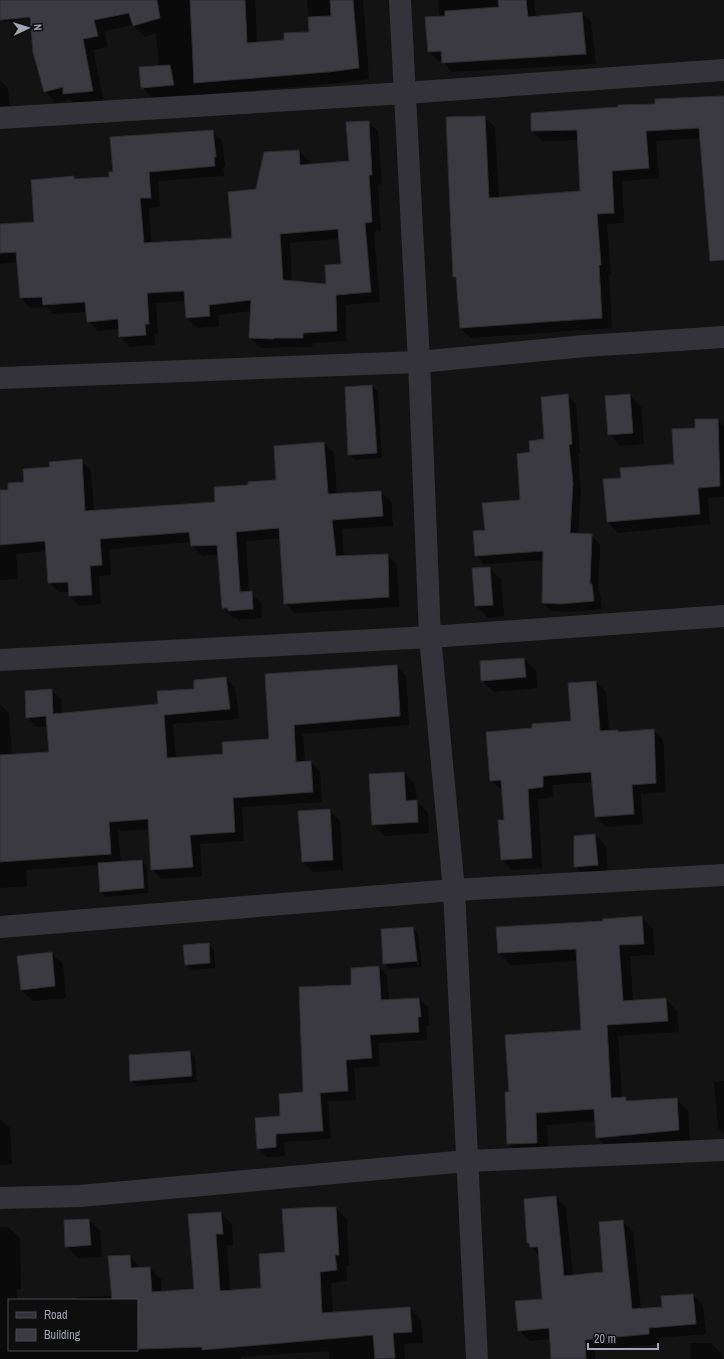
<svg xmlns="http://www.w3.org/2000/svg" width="724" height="1359" viewBox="0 0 724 1359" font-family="'Archivo Narrow',sans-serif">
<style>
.shadow{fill:#0007;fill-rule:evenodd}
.building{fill:#3a3a40;stroke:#2d2d31;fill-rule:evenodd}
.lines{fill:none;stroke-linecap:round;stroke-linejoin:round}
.minor{stroke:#34333a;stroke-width:22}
</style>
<rect width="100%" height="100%" fill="#131314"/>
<g class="shadow">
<polygon points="0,0 255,0 257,43 285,40 310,33 307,0 363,0 369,79 340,83 153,99 142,87 159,67 156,33 145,37 133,25 104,31 108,47 93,50 104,102 75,104 70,99 56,103 45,91 32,24 27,19 5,22 0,17"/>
<polygon points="438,0 534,0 536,18 582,13 591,22 596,64 452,72 443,61 438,61 429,52 439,17"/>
<polygon points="0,80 8,88 10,106 0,106"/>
<polygon points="724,98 724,245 701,138 656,141 659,178 622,181 624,223 607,224 611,275 609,275 612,328 471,338 460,328 457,279 454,277 484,117 495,127 499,198 581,192 578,140 543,141 532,131 532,114"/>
<path d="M368 122 378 131 382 184 378 185 381 231 374 232 380 302 346 305V341L313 343 312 347 260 348 250 338 251 311 218 315 219 326 197 328 187 318 186 301 156 303 158 333 154 334 155 345 130 347 120 337 119 329 98 331 88 321 87 312 54 314 46 307 30 308 21 298 18 262 0 264V225L35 222 73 178 76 180 110 178 115 173 212 131 222 141 225 166 223 167 224 176 158 181 160 207 149 208 152 244 233 239 257 189 299 151 309 161V166L351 162ZM340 239 342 265 327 285 292 282 290 243Z"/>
<polygon points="372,386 378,391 382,458 355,460 349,455"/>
<polygon points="567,395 576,404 580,453 578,453 581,492 578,534 591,535 600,544 598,591 600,593 602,609 570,612 551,611 543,603 544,560 484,564 476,555 486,531 521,501 531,453 545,440"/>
<polygon points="630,395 641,407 644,444 621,446 609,434"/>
<polygon points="717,420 724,426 724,497 708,498 710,524 618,533 608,522 622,479 675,465 696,429"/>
<polygon points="324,443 334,453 337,495 381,492 391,502 393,526 342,529 344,557 387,555 397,565 399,607 295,613 285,603 281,538 246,541 249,592 261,602 262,618 239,620 236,618 233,618 223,608 219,555 202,556 192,546 191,542 109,549 111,575 99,576 101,604 79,606 70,596 69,592 59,592 49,582 47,551 16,554 18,579 0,580 0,491 9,490 51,468 81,461 91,470 94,512 216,502 250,486 277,481"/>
<polygon points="490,568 501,580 504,616 488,618 476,606"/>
<polygon points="524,659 536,670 537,688 494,692 482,681"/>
<polygon points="396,666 406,676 409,725 303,734 305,763 311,762 320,772 322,802 242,807 244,841 200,844 202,876 162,879 152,870 149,829 118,831 121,862 142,861 147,867 149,893 106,897 101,892 99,865 26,870 27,886 0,888 0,704 9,713 12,755 50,753 48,726 37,727 27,717 51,690 61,699 62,714 159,705 226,678 235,688 239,719 173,724 176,758 224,755 270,740 266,675"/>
<polygon points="596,682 606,692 609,731 617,731 619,733 653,730 663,740 666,792 641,794 643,824 606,827 596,817 593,782 552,785 553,797 538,799 542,868 512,870 502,860 499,821 505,821 503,791 491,781 533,729 572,721"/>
<polygon points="404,773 415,784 417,801 428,813 429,833 385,836 373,825"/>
<polygon points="329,810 340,821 343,870 313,872 303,862 299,812"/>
<polygon points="595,835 606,846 608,876 586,877 575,866"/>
<polygon points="641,917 653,929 655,955 630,956 633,1002 666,999 677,1011 679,1032 618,1036 622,1098 625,1098 629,1101 676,1099 688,1111 690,1141 609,1149 597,1137 596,1121 547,1125 549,1154 520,1155 508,1144 510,1093 582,1031 577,961 511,965 499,953 497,928 604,922"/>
<path d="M412 928 418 934 422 967 390 969 384 963ZM412 932H414L419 966H417Z"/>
<polygon points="208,944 214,950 215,968 192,970 186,964"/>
<polygon points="51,953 63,964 66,998 33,1001 21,990"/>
<polygon points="379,967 387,975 389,1001 419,999 428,1007 429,1025 426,1026 427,1040 378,1043 380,1066 354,1068 356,1100 328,1101 331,1139 284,1142 285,1156 267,1157 258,1148 281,1117 305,1093 352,986"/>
<polygon points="190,1052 195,1058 197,1082 137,1086 131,1080"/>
<polygon points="724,1081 724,1134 718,1128 714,1082"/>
<polygon points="0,1119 10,1128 12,1164 0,1165"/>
<polygon points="556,1197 566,1208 573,1276 604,1273 622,1221 633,1231 641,1309 663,1307 693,1295 703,1305 706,1334 659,1338 659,1344 595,1350 595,1359 552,1359 551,1339 530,1341 519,1330 543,1300 539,1256 528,1242"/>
<polygon points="335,1208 347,1219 349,1266 346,1266 347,1281 331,1283 333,1313 410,1308 421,1320 423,1343 404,1344 405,1359 329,1359 329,1351 241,1357 241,1359 0,1359 0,1227 8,1227 20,1238 21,1289 17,1289 17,1300 9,1300 9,1350 137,1350 137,1300 77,1300 76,1297 112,1296 130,1256 141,1268 150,1268 161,1279 162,1292 195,1290 221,1213 232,1224 233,1245 227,1245 230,1291 262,1289 286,1253"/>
<polygon points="89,1220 100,1231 102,1257 78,1258 66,1246"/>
<polygon points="690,1343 711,1343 721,1353 722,1359 690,1359"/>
</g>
<g class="building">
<polygon points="0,0 157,0 160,18 133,26 129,13 94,20 98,36 83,39 93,91 63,94 63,87 44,92 33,52 30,17 0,20"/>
<polygon points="190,0 245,0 247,43 284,40 284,33 309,32 308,17 331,16 330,0 353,0 359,68 328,72 194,83"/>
<polygon points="498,0 526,0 528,17 582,12 586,54 442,63 441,51 428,52 425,17 445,16 445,11 499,7"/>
<polygon points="170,65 174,85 141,88 139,67"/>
<polygon points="724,96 724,260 710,261 699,128 646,131 649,168 612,171 614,213 597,214 601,265 599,265 602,318 460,328 456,277 453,277 446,117 485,116 489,198 580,191 577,130 531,131 531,113 618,107 618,105 655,104 655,99"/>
<path d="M369 121 372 175H369L372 222 365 223 371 292 336 295 337 331 303 333V338H274V339L249 338 251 300 209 305 210 316 186 318 184 291 147 293 149 324H145L146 335 119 337 118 319 87 322 85 302 43 305 42 297 20 298 16 252 0 253V224L34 222 31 180 74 176V179L109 177V172H113L110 137 213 130 216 157H214L215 166 149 172 151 198H140L144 243 232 238 228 192 256 189 264 152 299 150 300 165 349 161 346 122ZM338 229 341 264 325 265 326 284 283 280 280 234Z"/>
<polygon points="372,385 377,453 348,455 345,387"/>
<polygon points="568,394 572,444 569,445 573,483 570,533 592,534 590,584 592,584 594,601 560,604 542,603 543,551 475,556 473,531 485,530 482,503 520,500 517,454 530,452 529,441 544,439 541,397"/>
<polygon points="630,394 633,433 608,435 605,396"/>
<polygon points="695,419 718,419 720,486 698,488 700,514 607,522 603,479 621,478 620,468 674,464 672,429 695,428"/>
<polygon points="324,442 328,494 381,491 383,516 332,520 336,556 388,554 389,597 284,604 279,528 236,532 240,592 252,591 253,609 228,611 228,608 222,608 217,545 191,546 189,532 100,539 102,565 90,566 92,595 69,596 68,582 48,583 45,541 0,545 0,490 8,490 8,483 24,482 23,469 50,467 49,462 82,459 85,511 215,502 214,487 248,485 248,482 276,480 274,446"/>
<polygon points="490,567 493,605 475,606 472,568"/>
<polygon points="524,658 526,677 481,681 480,661"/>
<polygon points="397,665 400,716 294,725 296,762 311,761 313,792 233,798 235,832 190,835 193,867 151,870 148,819 109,822 111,854 0,862 0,755 49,752 46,716 26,718 25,691 52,689 53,714 158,704 157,691 194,689 194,680 226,677 230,709 164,715 167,758 223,754 222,742 269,739 265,674"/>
<polygon points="596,681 600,731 618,730 618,732 654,729 656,783 632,785 634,814 595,817 591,772 543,776 543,787 528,789 532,858 501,860 498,820 504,820 501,780 490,781 486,732 532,728 532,724 571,721 568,683"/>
<polygon points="404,772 406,801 417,800 418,822 372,825 369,774"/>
<polygon points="330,809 333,860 302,862 298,811"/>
<polygon points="595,834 598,865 574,867 574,836"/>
<polygon points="142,860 144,888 100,892 98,863"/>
<polygon points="642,916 644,944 619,945 623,1001 666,998 668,1021 607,1025 611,1098 626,1097 626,1101 677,1098 679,1130 596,1138 594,1109 536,1113 537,1143 507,1144 505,1092 509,1092 505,1035 581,1030 576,949 498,953 496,927 603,921 603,919"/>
<polygon points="413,927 417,961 383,964 381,929"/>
<polygon points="209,943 210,963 185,965 183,945"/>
<polygon points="52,952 55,986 21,990 17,956"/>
<polygon points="379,966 381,1000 419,998 421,1017 418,1017 419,1032 370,1035 372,1058 346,1060 348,1091 320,1093 323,1131 276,1134 276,1147 257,1149 255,1118 280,1116 279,1094 303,1092 299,987 351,985 351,968"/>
<polygon points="190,1051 192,1076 130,1081 129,1055"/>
<polygon points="556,1196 564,1276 603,1272 599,1222 623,1220 632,1309 662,1307 661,1296 693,1294 696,1324 649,1328 649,1334 585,1340 586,1359 551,1359 549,1328 518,1331 515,1301 542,1299 538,1247 530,1247 529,1243 527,1243 524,1199"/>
<polygon points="317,1207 336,1207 339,1255 335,1255 337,1270 320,1272 322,1313 410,1307 412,1332 393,1333 395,1358 375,1359 373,1335 202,1350 202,1347 139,1349 137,1300 112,1300 108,1256 130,1255 131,1268 150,1267 152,1292 194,1289 188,1214 221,1212 223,1234 216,1234 220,1291 261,1288 259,1254 285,1252 282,1209"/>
<polygon points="89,1219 91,1245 65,1247 64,1220"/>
</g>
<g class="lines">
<g class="minor">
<polyline points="400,0 419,362 430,637 454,890 477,1359"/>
<polyline points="0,118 405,93 724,70"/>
<polyline points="0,378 419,362 585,346 724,337"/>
<polyline points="0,660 430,637 724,616"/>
<polyline points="0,927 454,890 724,875"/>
<polyline points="0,1198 80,1196 467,1161 724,1150"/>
</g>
</g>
<rect x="8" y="1299" width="130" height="52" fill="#0e0e0f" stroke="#4a4a52"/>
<rect x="16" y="1312" width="20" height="6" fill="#34333a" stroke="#4a4a52"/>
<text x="44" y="1319" font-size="12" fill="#a3a5b6">Road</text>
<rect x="16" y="1329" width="20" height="12" fill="#3a3a40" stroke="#4a4a52"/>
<text x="44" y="1339" font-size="12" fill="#a3a5b6">Building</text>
<g transform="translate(28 28) rotate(86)" stroke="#0e0e0f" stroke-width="3" paint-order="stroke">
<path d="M0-3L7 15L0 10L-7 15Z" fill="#a3a5b6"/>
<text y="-6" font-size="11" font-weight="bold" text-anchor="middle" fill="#a3a5b6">N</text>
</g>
<path d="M588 1343v6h70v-6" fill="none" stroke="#a3a5b6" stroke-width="2"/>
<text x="594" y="1343" font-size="12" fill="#a3a5b6" stroke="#0e0e0f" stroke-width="3" paint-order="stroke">20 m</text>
</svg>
